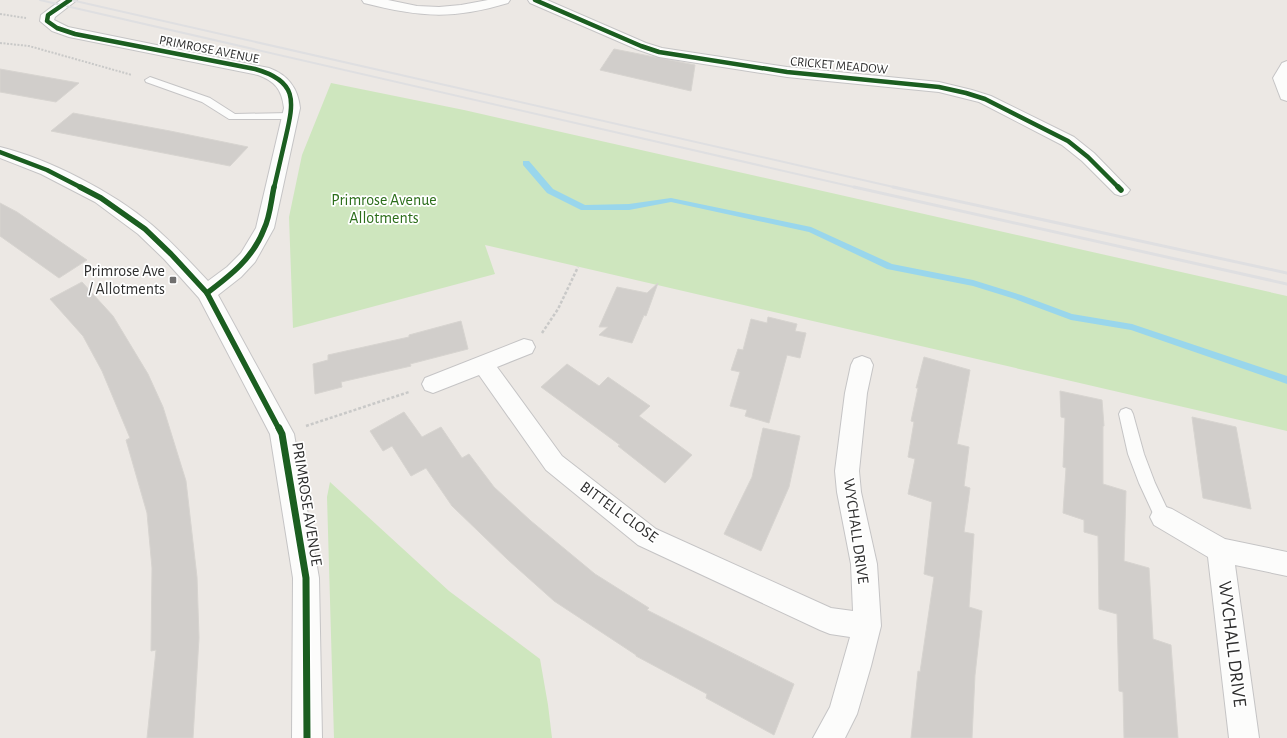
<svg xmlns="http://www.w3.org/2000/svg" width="1287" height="738" viewBox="0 0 1287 738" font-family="'Alegreya Sans',sans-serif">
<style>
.green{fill:#cee6be}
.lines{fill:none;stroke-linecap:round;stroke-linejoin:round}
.stream{fill:#99d6ec;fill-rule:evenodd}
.building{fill:#d1cecb;stroke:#d7d4d0}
.lane-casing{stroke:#c5c4c5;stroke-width:2}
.street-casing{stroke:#c5c4c5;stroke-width:2}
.path-far1{stroke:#c9c9c8;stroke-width:2;stroke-dasharray:2 1.5;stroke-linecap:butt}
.path{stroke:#c9c9c8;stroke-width:2.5;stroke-dasharray:3 2;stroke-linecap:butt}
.lane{fill:#fcfcfb;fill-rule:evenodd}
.street{fill:#fcfcfb;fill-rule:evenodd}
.rail-far1{stroke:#dfdfe1;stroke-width:2}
.rail{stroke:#dfdfe1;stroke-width:3}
.cycleway-far2-casing{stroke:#fff;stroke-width:6}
.cycleway-far1-casing{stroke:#fff;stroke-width:8}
.cycleway-casing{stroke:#fff;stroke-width:10}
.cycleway-far2{stroke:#1b5e20;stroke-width:4.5}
.cycleway-far1{stroke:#1b5e20;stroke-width:5.5}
.cycleway{stroke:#1b5e20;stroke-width:7}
.poi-dot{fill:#706f6e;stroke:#fff;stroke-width:1.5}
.labels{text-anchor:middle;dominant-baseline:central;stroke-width:3.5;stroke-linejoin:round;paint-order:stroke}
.far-street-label{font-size:13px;fill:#2e2e2e;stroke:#fff}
.park-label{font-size:16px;fill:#2c6e1b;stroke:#fff}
.poi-label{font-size:16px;fill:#2e2e2e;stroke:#fff;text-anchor:end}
.street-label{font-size:16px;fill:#2e2e2e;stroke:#fff}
.near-street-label{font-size:19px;fill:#2e2e2e;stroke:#fff}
</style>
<rect width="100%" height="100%" fill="#ece8e4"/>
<g class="green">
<polygon points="331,83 464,110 1287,296 1287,431 485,245 495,274 293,328 289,217 302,155"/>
<polygon points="330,482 449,591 540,659 548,705 552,738 334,738 327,497"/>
</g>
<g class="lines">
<polygon class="stream" points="523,161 529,161 553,189 585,205 629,204 671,198 811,227 892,264 973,280 1021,295 1072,314 1132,324 1287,376 1287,384 1131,330 1071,320 1015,299 973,286 887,269 809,232 671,202 629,210 581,210 547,193 523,165"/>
</g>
<g class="building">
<polygon points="614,49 695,65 691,91 600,70"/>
<polygon points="0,69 79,83 56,102 0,92"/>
<polygon points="73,113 170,131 248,147 230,166 51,131"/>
<polygon points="0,203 17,212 87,260 59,278 0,236"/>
<polygon points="82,282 113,316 148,374 163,407 186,481 197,577 199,638 193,738 147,738 156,650 151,651 152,568 147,513 126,440 130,438 102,371 83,336 50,299"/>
<polygon points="658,283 646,316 644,315 632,343 599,335 608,327 599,327 617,287 647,293"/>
<polygon points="768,317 797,324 795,331 806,333 800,358 787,355 769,423 745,416 747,410 730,406 740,372 731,370 738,349 743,350 751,319 767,323"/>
<polygon points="461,321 468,349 410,364 411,366 341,382 342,387 315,394 313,364 328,360 328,355 409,337 409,335"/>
<polygon points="924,357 970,370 957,444 969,447 964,486 970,488 964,532 974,534 969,607 982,611 975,675 972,738 911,738 918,671 920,672 934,577 924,574 932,502 908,494 915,459 908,457 914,422 911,421 918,388 916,388"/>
<polygon points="567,364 599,386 608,377 650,406 639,416 692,455 665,483 618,446 620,445 541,387"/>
<polygon points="1060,391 1102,400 1104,426 1103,426 1103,484 1126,491 1124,561 1149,568 1153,639 1171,645 1178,738 1124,738 1123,692 1119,691 1117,614 1099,609 1098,536 1084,532 1084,520 1063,513 1066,468 1063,467 1065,418 1061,417"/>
<polygon points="404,412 422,437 441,427 462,458 469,454 494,487 531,521 595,574 649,608 647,610 794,684 774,735 706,698 707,694 636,656 636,655 554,601 507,559 452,506 426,468 411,476 392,446 383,451 370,431"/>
<polygon points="1192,417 1236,427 1251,509 1203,498"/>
<polygon points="763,428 800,436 789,487 761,551 724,534 752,477"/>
</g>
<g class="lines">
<defs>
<g id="lane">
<polygon points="150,77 210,98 235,114 290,113 295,116 290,119 229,119 202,102 146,82 145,80"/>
<polygon points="1126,408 1131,410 1133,414 1144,454 1155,483 1171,517 1169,522 1163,524 1157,522 1139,483 1128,454 1119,414 1121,410"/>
</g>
<g id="street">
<path d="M61 0H77L55 17 54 20 68 27 269 68C288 75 298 88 300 108L274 228 255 262 241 277 218 295 294 434 319 578 322 738H292L293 578 270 434 199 298 164 259 138 234 95 202 41 174 0 158V147C49 159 113 192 152 225 172 242 190 262 208 281L227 267 241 253 256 228 284 108C282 90 275 81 258 75L69 37 52 31 40 21 41 15Z"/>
<path d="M362 0H388L417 6 439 7 461 5 488 0H510L508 3C452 20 420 17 364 3Z"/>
<polygon points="528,0 547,0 646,43 662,48 787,67 939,82 972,90 991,96 1074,137 1094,153 1130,190 1127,194 1121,196 1115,194 1082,161 1062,145 979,102 939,92 787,77 659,57 636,49 530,3"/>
<polygon points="1287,61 1287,101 1281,99 1273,78 1282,63"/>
<polygon points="524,339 532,341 535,347 532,353 497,367 562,456 656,529 831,608 853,611 851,564 837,492 835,471 845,393 851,365 854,359 862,356 870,359 873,365 867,393 859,471 861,492 877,564 881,626 871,666 857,714 845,738 813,738 830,707 850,637 830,634 820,630 638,545 546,470 479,375 433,393 425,390 422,384 425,378"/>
<polygon points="1163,506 1172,509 1225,539 1287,552 1287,576 1235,565 1259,738 1229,738 1208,557 1154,525 1150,517 1154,509"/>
</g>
</defs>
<use href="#lane" class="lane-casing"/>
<use href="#street" class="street-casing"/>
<g class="path-far1">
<polyline points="0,14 26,18"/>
<polyline points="0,43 29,46 132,75"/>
</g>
<g class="path">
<polyline points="542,333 558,309 578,267"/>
<polyline points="306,426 409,392"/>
</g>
<use href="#lane" class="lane"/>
<use href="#street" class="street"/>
<g class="rail-far1">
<polyline points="40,0 858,188"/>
<polyline points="71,0 898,188"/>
</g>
<g class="rail">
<polyline points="854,187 1287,284"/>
<polyline points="893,187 1287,273"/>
</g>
<defs>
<g id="cycleway-far2">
<path d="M70 0 48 15 47 21 57 28 75 34 255 69C298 81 294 101 286 136 282 154 278 171 274 188"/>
<polyline points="535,0 641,46 659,52 787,72 939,87 966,93 985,99 1068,141 1088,157 1119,188"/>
<polyline points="0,152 47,170 82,188"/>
</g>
<g id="cycleway-far1">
<polyline points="80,187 101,198 145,229 171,254 207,293 279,429"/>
<polyline points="1118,187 1121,190"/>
<path d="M207 293C231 275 253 258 264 229 270 217 271 201 274 187"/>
</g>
<polyline id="cycleway" points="279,428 282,434 306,578 307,738"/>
</defs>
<use href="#cycleway-far2" class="cycleway-far2-casing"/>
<use href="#cycleway-far1" class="cycleway-far1-casing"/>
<use href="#cycleway" class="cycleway-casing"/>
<use href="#cycleway-far2" class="cycleway-far2"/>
<use href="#cycleway-far1" class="cycleway-far1"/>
<use href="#cycleway" class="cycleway"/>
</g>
<rect class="poi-dot" x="169" y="276" width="8" height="8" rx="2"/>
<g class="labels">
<g class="far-street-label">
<text transform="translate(209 50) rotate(11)">PRIMROSE AVENUE</text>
<text transform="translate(839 66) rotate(5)">CRICKET MEADOW</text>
</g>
<g class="park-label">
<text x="384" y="200">Primrose Avenue<tspan x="384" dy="18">Allotments</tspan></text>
</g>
<g class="poi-label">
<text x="165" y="271">Primrose Ave<tspan x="165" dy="18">/ Allotments</tspan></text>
</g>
<g class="street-label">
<text transform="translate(307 504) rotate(81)">PRIMROSE AVENUE</text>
<text transform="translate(619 512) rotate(36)">BITTELL CLOSE</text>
<text transform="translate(856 531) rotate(82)">WYCHALL DRIVE</text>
</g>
<g class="near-street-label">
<text transform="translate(1232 644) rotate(83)">WYCHALL DRIVE</text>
</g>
</g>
</svg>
